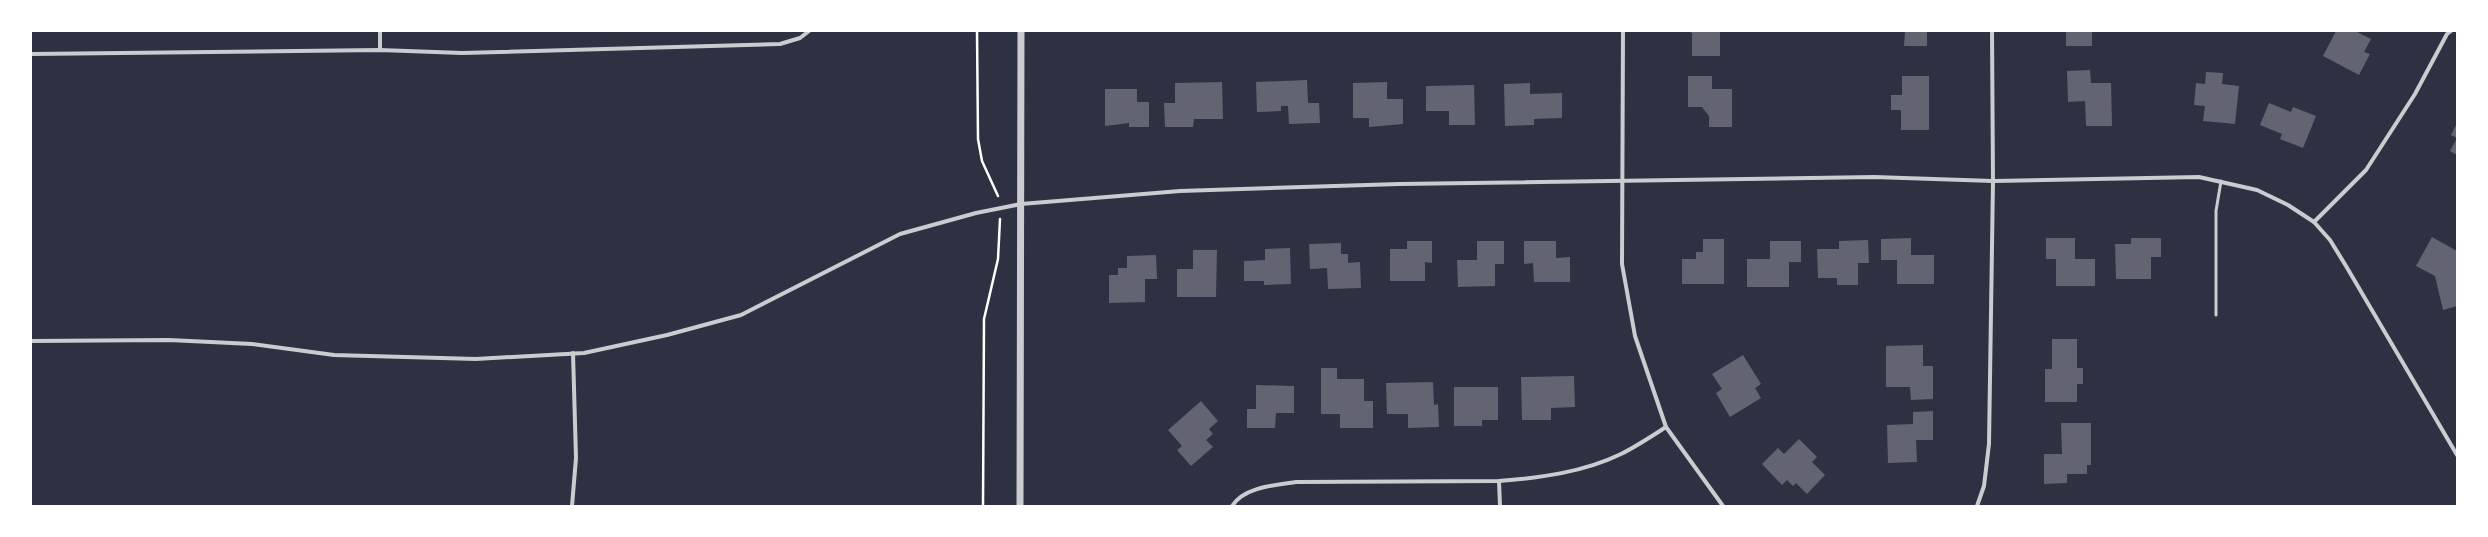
<svg xmlns="http://www.w3.org/2000/svg" width="2488" height="537" viewBox="0 0 2488 537" font-family="Mulish,sans-serif">
<style>
.building{fill:#626471}
.lines{fill:none;stroke-linecap:round;stroke-linejoin:round}
.path{stroke:#fff;stroke-width:2.5}
.service{stroke:#caccd0;stroke-width:3}
.minor{stroke:#caccd0;stroke-width:4}
.tertiary{stroke:#caccd0;stroke-width:7}
</style>
<rect width="100%" height="100%" fill="#2d3142"/>
<g class="building">
<polygon points="1688,31 1720,31 1720,56 1692,56 1692,33"/>
<polygon points="1905,31 1927,31 1927,46 1904,46"/>
<rect x="2066" y="31" width="26" height="15"/>
<polygon points="2336,31 2355,31 2371,39 2364,52 2370,54 2359,75 2323,56"/>
<polygon points="2090,70 2091,83 2111,83 2112,126 2086,126 2085,101 2068,102 2067,71"/>
<polygon points="2206,72 2223,73 2222,84 2239,86 2235,124 2203,121 2205,106 2194,105 2196,83 2205,84"/>
<polygon points="1688,76 1712,76 1712,89 1732,89 1732,127 1709,127 1709,116 1702,107 1688,107"/>
<polygon points="1902,76 1929,76 1929,130 1901,130 1901,110 1891,110 1891,95 1902,95"/>
<polygon points="1307,80 1308,103 1319,103 1320,123 1289,124 1288,106 1281,106 1281,111 1257,112 1256,82"/>
<polygon points="1222,82 1223,119 1194,119 1193,127 1165,127 1164,103 1175,103 1175,83"/>
<polygon points="1387,82 1387,99 1403,99 1403,124 1369,127 1369,118 1353,118 1353,83"/>
<polygon points="1530,83 1530,94 1562,93 1562,118 1534,119 1534,125 1505,126 1504,84"/>
<polygon points="1474,85 1475,125 1449,125 1449,111 1426,111 1426,86"/>
<polygon points="1105,89 1137,89 1137,102 1149,102 1149,127 1129,127 1129,123 1105,126"/>
<polygon points="2269,103 2291,112 2293,107 2316,116 2303,148 2280,139 2282,134 2260,125"/>
<polygon points="2457,123 2457,155 2450,151 2457,138 2451,135"/>
<polygon points="2432,237 2457,251 2457,306 2443,310 2435,276 2416,266"/>
<polygon points="1911,238 1911,255 1934,255 1934,284 1897,284 1897,260 1881,260 1881,239"/>
<polygon points="2046,238 2075,238 2075,259 2095,259 2095,286 2056,286 2056,259 2046,259"/>
<polygon points="2131,238 2161,238 2161,257 2151,257 2151,279 2116,279 2115,244 2131,244"/>
<polygon points="1703,239 1724,239 1724,284 1682,284 1682,259 1696,259 1696,252 1703,252"/>
<polygon points="1868,240 1869,263 1858,263 1858,285 1837,285 1837,278 1818,278 1817,249 1839,249 1839,241"/>
<polygon points="1407,241 1432,241 1432,263 1425,262 1425,281 1390,281 1390,249 1407,249"/>
<polygon points="1477,241 1504,241 1504,264 1495,264 1495,286 1458,287 1457,260 1477,260"/>
<polygon points="1524,241 1556,241 1556,258 1570,257 1570,282 1534,282 1533,263 1524,264"/>
<polygon points="1770,241 1801,241 1801,262 1789,262 1789,287 1747,287 1747,259 1770,259"/>
<polygon points="1341,243 1341,254 1348,254 1348,263 1360,262 1361,288 1328,289 1327,268 1310,269 1309,244"/>
<polygon points="1290,248 1291,284 1264,285 1264,281 1244,281 1244,261 1265,260 1265,249"/>
<polygon points="1193,250 1217,250 1216,297 1177,297 1177,269 1193,269"/>
<polygon points="1156,255 1157,279 1145,279 1145,302 1109,303 1109,275 1118,275 1118,268 1127,268 1127,256"/>
<polygon points="2052,339 2077,339 2077,368 2083,368 2083,384 2077,384 2077,402 2045,402 2045,369 2052,369"/>
<polygon points="1923,345 1923,366 1933,366 1933,399 1911,400 1910,387 1886,387 1886,346"/>
<polygon points="1743,355 1761,384 1755,388 1761,398 1730,417 1716,393 1722,389 1712,374"/>
<polygon points="1321,368 1337,368 1337,379 1364,379 1364,401 1373,401 1373,428 1340,428 1340,414 1321,414"/>
<polygon points="1574,376 1575,407 1551,408 1551,420 1522,420 1521,377"/>
<polygon points="1433,382 1434,405 1438,404 1439,427 1408,428 1408,414 1387,414 1386,383"/>
<polygon points="1256,385 1294,386 1294,413 1276,413 1275,428 1247,428 1247,409 1256,409"/>
<polygon points="1454,387 1498,387 1498,420 1482,420 1482,426 1454,426"/>
<polygon points="1201,401 1218,421 1209,429 1213,434 1206,440 1213,447 1191,466 1177,450 1182,446 1168,430"/>
<polygon points="1933,411 1933,440 1916,440 1917,462 1888,463 1887,425 1913,424 1913,412"/>
<polygon points="2061,423 2091,423 2091,465 2087,465 2087,474 2067,474 2067,483 2044,484 2044,454 2062,454"/>
<polygon points="1799,439 1817,457 1812,462 1825,475 1807,494 1796,483 1793,486 1787,480 1782,485 1762,464 1778,448 1784,454"/>
</g>
<g class="lines">
<g class="path">
<polyline points="977,31 978,139 982,161 998,196"/>
<polyline points="983,506 984,319 998,259 1000,219"/>
</g>
<polyline class="service" points="2216,315 2216,211 2221,181"/>
<g class="minor">
<polyline points="1623,31 1622,264 1635,336 1666,427 1723,506"/>
<polyline points="380,50 380,31"/>
<polyline points="31,54 380,50 462,53 780,44 800,38 809,31"/>
<polyline points="2314,222 2366,170 2415,94 2447,34 2451,31"/>
<polyline points="31,341 169,340 252,344 334,355 476,359 584,353 667,335 741,315 900,234 976,213 1021,204 1180,191 1399,184 1874,177 1993,181 2199,177 2257,190 2288,205 2314,222 2330,240 2346,266 2457,455"/>
<polyline points="1499,481 1500,506"/>
<polyline points="572,506 576,458 573,353"/>
<path d="M1232 506C1244 487 1275 485 1296 482L1499 481C1540 478 1584 472 1621 454 1637 446 1652 436 1666 427"/>
<polyline points="1977,506 1984,486 1989,444 1993,181 1992,31"/>
</g>
<polyline class="tertiary" points="1020,506 1021,31"/>
</g>
<rect width="2488" height="537" fill="none" stroke="#ffffff" stroke-width="64"/>
</svg>
